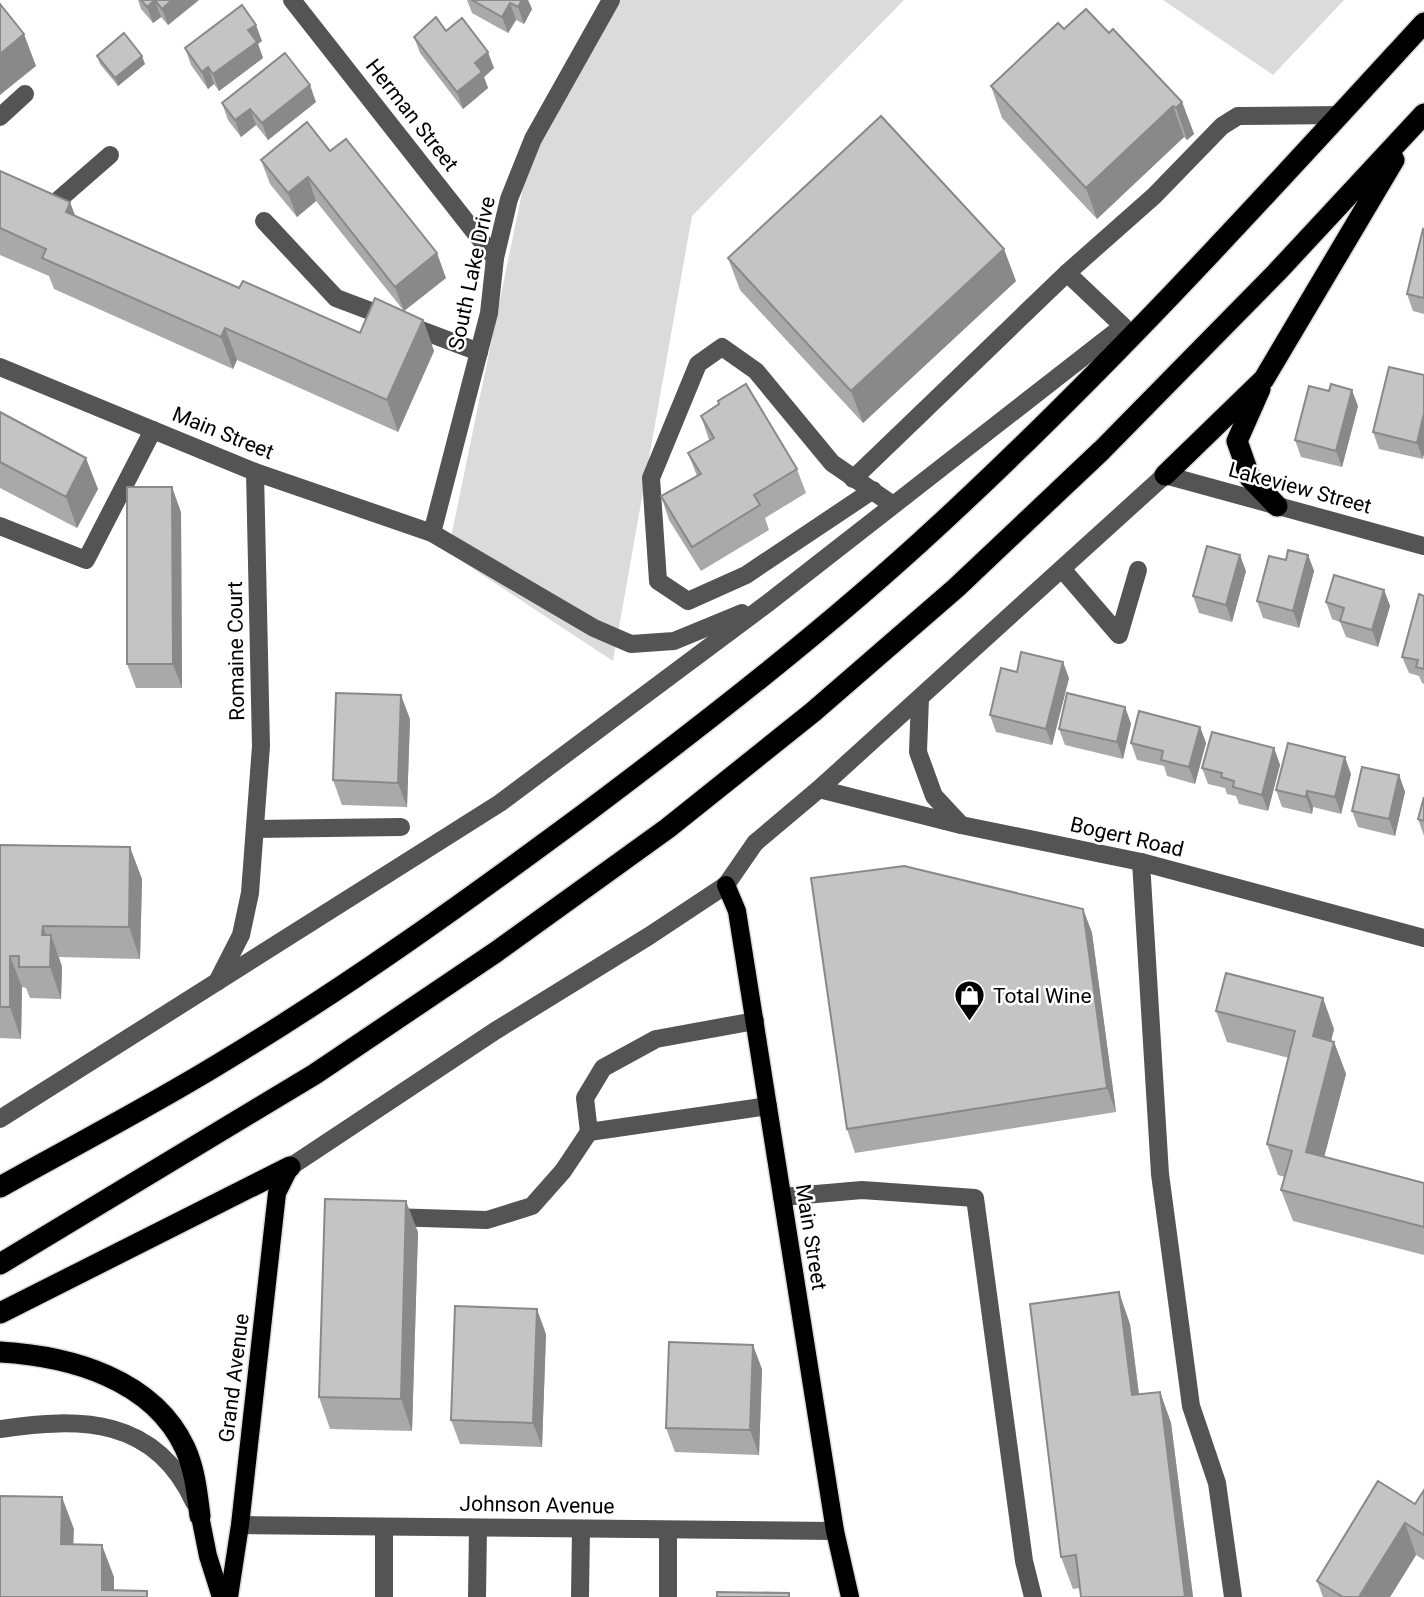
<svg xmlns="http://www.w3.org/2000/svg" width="1424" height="1597" viewBox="0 0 1424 1597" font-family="Roboto,sans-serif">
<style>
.green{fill:#dbdbdb}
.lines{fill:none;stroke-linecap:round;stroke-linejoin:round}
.major-casing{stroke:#dbdbdb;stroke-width:21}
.highway-casing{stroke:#dbdbdb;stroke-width:24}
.minor{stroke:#545454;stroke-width:18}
.major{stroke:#000;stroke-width:18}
.highway{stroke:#000;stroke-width:21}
.wall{fill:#a9a9a9}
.shaded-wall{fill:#898989}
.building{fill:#c4c4c4;stroke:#898989;stroke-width:2}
.labels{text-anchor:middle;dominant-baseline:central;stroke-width:5;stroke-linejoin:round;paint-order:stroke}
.street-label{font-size:21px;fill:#000;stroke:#fff}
.poi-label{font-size:21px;fill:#000;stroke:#fff;text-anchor:start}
</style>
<rect width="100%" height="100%" fill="#fff"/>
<g class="green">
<polygon points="619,0 904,0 692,216 613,661 448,552 533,139"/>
<polygon points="1163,0 1344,0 1273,75"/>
</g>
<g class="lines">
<defs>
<g id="major">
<polyline points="726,885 737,911 835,1531 850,1597"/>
<polyline points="200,1516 208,1556 221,1597"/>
<polyline points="229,1597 240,1525 277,1193 290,1167"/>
</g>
<g id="highway">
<polyline points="1260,389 1237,441 1250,478 1277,506"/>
<polyline points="1165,475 1264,379 1394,160"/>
<path d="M0 1187C73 1146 147 1108 219 1064 346 988 468 900 587 812 708 721 829 627 940 524 1110 367 1267 194 1424 23"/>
<polyline points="0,1264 315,1074 496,952 668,828 813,712 956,588 1102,450 1277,272 1424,114"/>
<polyline points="0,1313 290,1167"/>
<path d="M0 1352C70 1356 153 1379 185 1448 195 1470 197 1493 200 1516"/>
</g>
</defs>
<use href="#major" class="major-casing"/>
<use href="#highway" class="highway-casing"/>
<g class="minor">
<polyline points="292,0 495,258"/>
<polyline points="0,117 25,94"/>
<polyline points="48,209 110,155"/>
<polyline points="264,221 336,298 479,352"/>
<polyline points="0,367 255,472 432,533 594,628 631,644 674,641 742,613"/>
<polyline points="853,479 1067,273 1154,196 1222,126 1238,116 1340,115"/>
<polyline points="873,490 746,575 688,601 658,581 651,478 698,364 722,347 756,371 832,463 893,505"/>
<polyline points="0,526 86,560 153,430"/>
<polyline points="432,533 489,313 495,258 509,199 533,139 611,0"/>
<polyline points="1062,569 1119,635 1138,570"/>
<polyline points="920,698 918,752 934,796 961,825"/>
<polyline points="819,789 961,825 1141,862 1424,938"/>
<polyline points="255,829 401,827"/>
<polyline points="1141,862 1160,1174 1191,1406 1217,1483 1233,1597"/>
<polyline points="217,982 241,935 250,893 261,746 255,472"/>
<polyline points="0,1119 500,803 768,603 1123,326 1067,273"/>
<polyline points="589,1132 585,1098 603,1068 656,1039 755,1021"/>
<polyline points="290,1167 495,1031 649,936 726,885 755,843 819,789 1165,475 1424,546"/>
<polyline points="782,1197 862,1190 975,1198 1024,1561 1033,1597"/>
<polyline points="389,1217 487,1220 532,1206 563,1171 589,1132 768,1106"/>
<path d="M0 1429C81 1417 155 1417 194 1502"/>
<polyline points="240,1525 835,1531"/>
<polyline points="668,1530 668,1597"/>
<polyline points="384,1597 384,1527"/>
<polyline points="477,1597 478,1528"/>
<polyline points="580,1597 581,1529"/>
</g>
<use href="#major" class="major"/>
<use href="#highway" class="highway"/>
</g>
<g class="wall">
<polygon points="138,0 199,0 168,25 161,17 153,23 141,9"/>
<polygon points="467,0 528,0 532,9 524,24 516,20 508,33 472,13"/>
<polygon points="1064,29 1109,33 1182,102 1194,134 1187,140 1184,137 1097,219 1002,118 991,86"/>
<polygon points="446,31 494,68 484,77 488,88 463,109 420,53 414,37"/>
<polygon points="262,41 258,44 263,58 219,91 214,84 208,89 191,65 185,48"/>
<polygon points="97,56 145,64 118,86 100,64"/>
<polygon points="316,102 268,140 256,125 241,137 228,120 222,103"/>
<polygon points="330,151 446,278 404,311 316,201 297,217 270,184 261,160"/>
<polygon points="0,171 75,216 239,288 360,333 423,320 434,351 398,432 237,360 233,369 54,289 49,276 0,255"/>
<polygon points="1424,230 1424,314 1413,311 1407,294"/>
<polygon points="728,258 1016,281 863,423 740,290"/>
<polygon points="1424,375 1423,459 1379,449 1373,432"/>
<polygon points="718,401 797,469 806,493 765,518 769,530 701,571 669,520 661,496 697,476 688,453 709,440 701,416 719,404"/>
<polygon points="1358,406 1342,467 1301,457 1295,440"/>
<polygon points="0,412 98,489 77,528 0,488"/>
<polygon points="181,512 182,688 136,688 127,664"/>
<polygon points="1308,555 1314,571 1299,628 1263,618 1257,601 1286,560"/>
<polygon points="1246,571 1232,622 1199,613 1193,596"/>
<polygon points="1384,590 1390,606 1378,647 1346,637 1340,622 1332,619 1326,602"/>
<polygon points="1424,596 1424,684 1422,683 1419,676 1409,673 1402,657"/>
<polygon points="1017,672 1069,678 1052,745 996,732 990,715"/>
<polygon points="1125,707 1131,724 1123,759 1065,745 1059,729"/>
<polygon points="410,719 407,807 342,805 333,780"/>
<polygon points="1200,727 1206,743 1195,784 1167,776 1164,766 1137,760 1131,743"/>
<polygon points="1274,748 1280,765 1268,811 1239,804 1236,796 1227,794 1225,788 1208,784 1202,768"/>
<polygon points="1351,774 1341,814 1313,807 1312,814 1282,807 1276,790"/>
<polygon points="1399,775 1405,792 1395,836 1358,827 1352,811"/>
<polygon points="1418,819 1424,821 1424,836"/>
<polygon points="0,845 142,879 140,959 59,957 62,967 61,999 30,998 26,988 22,987 21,1039 0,1038"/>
<polygon points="1083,909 1092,933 1116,1112 855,1153 847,1129"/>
<polygon points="1216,1011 1334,1029 1331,1041 1334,1042 1346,1074 1324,1157 1424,1183 1424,1255 1293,1221 1281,1190 1285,1177 1278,1175 1267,1144 1289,1058 1227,1042"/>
<polygon points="418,1232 412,1431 330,1429 319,1397"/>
<polygon points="1130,1324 1139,1394 1160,1392 1171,1423 1193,1597 1081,1597 1080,1588 1073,1589 1061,1557"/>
<polygon points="546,1334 542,1447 460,1444 451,1420"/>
<polygon points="762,1369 759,1455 675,1452 666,1428"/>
<polygon points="1424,1490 1424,1560 1416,1555 1390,1597 1323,1597 1317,1581 1415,1504"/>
</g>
<g class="shaded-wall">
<polygon points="155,0 161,17 153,23 147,7"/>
<polygon points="172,0 199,0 168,25 162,9"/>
<polygon points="522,0 528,0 532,9 524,24 518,7"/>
<polygon points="510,3 516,20 508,33 502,17"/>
<polygon points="256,25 262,41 258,44 263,58 219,91 213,74 248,30"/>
<polygon points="24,34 36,66 0,95 0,54"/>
<polygon points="488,52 494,68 484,77 488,88 463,109 457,92 475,63"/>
<polygon points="142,56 145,64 118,86 115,78"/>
<polygon points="208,67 214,84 208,89 202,72"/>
<polygon points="310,85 316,102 268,140 262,123"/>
<polygon points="1182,102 1194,134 1187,140 1176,108"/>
<polygon points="1173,106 1184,137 1097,219 1086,188"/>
<polygon points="250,109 256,125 241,137 235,120"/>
<polygon points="308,177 316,201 297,217 288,193"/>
<polygon points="70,202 82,234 66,212"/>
<polygon points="1004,249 1016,281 863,423 851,391"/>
<polygon points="437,253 446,278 404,311 395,287"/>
<polygon points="423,320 434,351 398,432 387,400"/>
<polygon points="225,328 237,360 233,369 221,337"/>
<polygon points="1352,390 1358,406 1342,467 1336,451"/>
<polygon points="1424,413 1424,454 1423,459 1417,443"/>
<polygon points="86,458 98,489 77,528 66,497"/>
<polygon points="172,487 181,512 182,688 173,664"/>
<polygon points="1240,555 1246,571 1232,622 1226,605"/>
<polygon points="1308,555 1314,571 1299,628 1293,611"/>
<polygon points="1384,590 1390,606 1378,647 1372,630"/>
<polygon points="1063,662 1069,678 1052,745 1046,729"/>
<polygon points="401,695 410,719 407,807 398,783"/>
<polygon points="1125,707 1131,724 1123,759 1117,742"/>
<polygon points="1200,727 1206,743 1195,784 1189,767"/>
<polygon points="1274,748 1280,765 1268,811 1262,795"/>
<polygon points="1345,757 1351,774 1341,814 1335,797"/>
<polygon points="1399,775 1405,792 1395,836 1389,819"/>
<polygon points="1307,791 1313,807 1312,814 1306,797"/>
<polygon points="130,847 142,879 140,959 129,927"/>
<polygon points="1083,909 1092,933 1116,1112 1107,1088"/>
<polygon points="43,926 50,946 51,935 62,967 61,999 50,967 42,935"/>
<polygon points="10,956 22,987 21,1039 10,1007"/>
<polygon points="1323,998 1334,1029 1324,1068 1313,1036"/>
<polygon points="1334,1042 1346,1074 1317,1184 1306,1152"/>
<polygon points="406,1201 418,1232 412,1431 401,1399"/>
<polygon points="1119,1292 1130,1324 1143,1427 1132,1395"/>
<polygon points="537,1309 546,1334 542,1447 533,1423"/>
<polygon points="753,1345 762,1369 759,1455 750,1430"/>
<polygon points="1160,1392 1171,1423 1193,1597 1185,1597"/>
<polygon points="62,1497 74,1529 72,1576 61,1544"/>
<polygon points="1405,1523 1416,1555 1390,1597 1359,1597"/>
<polygon points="102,1545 114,1577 114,1597 102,1590"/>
</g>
<g class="building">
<polygon points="141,0 172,0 162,9 155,0 147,7"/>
<polygon points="472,0 522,0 518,7 510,3 502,17"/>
<polygon points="0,4 24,34 0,54"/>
<polygon points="242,5 256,25 248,30 257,42 213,74 208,67 202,72 185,48"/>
<polygon points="1086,9 1109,33 1113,29 1182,102 1176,108 1173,106 1086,188 991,86 1058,23 1064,29"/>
<polygon points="436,17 446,31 462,18 488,52 475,63 482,72 457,92 414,37"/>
<polygon points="124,33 142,56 115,78 97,56"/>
<polygon points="285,53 310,85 262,123 250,109 235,120 222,103"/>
<polygon points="881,116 1004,249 851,391 728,258"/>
<polygon points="307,122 330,151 346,139 437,253 395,287 308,177 288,193 261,160"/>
<polygon points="0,171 70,202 66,212 239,288 243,281 360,333 375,298 423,320 387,400 225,328 221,337 42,258 46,249 0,228"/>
<polygon points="1423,229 1424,230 1424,298 1407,294"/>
<polygon points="1389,367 1424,375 1424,413 1417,443 1373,432"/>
<polygon points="746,384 797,469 754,495 760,505 692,547 661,496 701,474 688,453 714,438 701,416 719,404 718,401"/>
<polygon points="1331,384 1352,390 1336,451 1295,440 1309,386 1329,391"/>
<polygon points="0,412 86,458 66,497 0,462"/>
<polygon points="127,487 172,487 173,664 127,664"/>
<polygon points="1207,546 1240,555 1226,605 1193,596"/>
<polygon points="1288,550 1308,555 1293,611 1257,601 1269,556 1286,560"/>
<polygon points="1334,575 1384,590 1372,630 1340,621 1344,608 1326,602"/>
<polygon points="1419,594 1424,596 1424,669 1416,667 1418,660 1402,657"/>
<polygon points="1021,652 1063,662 1046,729 990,715 1001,668 1017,672"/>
<polygon points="336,693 401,695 398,783 333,780"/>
<polygon points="1067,693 1125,707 1117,742 1059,729"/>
<polygon points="1139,711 1200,727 1189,767 1161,760 1163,751 1131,743"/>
<polygon points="1212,732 1274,748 1262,795 1233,787 1234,781 1221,777 1222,773 1202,768"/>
<polygon points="1288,743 1345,757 1335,797 1307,791 1306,797 1276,790"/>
<polygon points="1362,767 1399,775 1389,819 1352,811"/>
<polygon points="1424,797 1424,821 1418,819"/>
<polygon points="0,845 130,847 129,927 43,926 42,935 51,935 50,967 19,967 19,956 10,956 10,1007 0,1007"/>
<polygon points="904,866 1083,909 1107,1088 847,1129 811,878"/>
<polygon points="1226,973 1323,998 1313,1036 1334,1042 1306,1152 1424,1183 1424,1227 1281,1190 1292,1151 1267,1144 1295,1031 1216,1011"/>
<polygon points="325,1199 406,1201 401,1399 319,1397"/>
<polygon points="1119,1292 1132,1395 1160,1392 1185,1597 1081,1597 1076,1555 1061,1557 1030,1304"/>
<polygon points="455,1306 537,1309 533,1423 451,1420"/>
<polygon points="669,1342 753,1345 750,1430 666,1428"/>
<polygon points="1378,1481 1415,1504 1424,1490 1424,1535 1405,1523 1359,1597 1343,1597 1317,1581"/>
<polygon points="0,1496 62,1497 61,1544 102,1545 102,1590 147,1591 147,1597 0,1597"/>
<polygon points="717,1592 789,1593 789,1597 717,1597"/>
</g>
<defs>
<symbol id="shop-pin" viewBox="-11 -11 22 30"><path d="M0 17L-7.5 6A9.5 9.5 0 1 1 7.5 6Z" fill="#000" stroke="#fff"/><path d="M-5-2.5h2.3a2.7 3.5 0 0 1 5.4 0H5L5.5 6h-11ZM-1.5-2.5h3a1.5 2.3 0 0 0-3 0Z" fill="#fff"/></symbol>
</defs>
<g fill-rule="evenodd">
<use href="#shop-pin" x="952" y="978" width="35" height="47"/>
</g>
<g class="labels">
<g class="street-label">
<text transform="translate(412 115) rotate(52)">Herman Street</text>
<text transform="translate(472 273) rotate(-78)">South Lake Drive</text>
<text transform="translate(223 433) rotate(22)">Main Street</text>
<text transform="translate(1300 488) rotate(15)">Lakeview Street</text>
<text transform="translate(236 651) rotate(-91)">Romaine Court</text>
<text transform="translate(1127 837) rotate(13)">Bogert Road</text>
<text transform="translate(811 1237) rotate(81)">Main Street</text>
<text transform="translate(234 1378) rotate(-83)">Grand Avenue</text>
<text transform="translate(537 1505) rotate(1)">Johnson Avenue</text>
</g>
<g class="poi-label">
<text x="993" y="996">Total Wine</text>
</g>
</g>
</svg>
